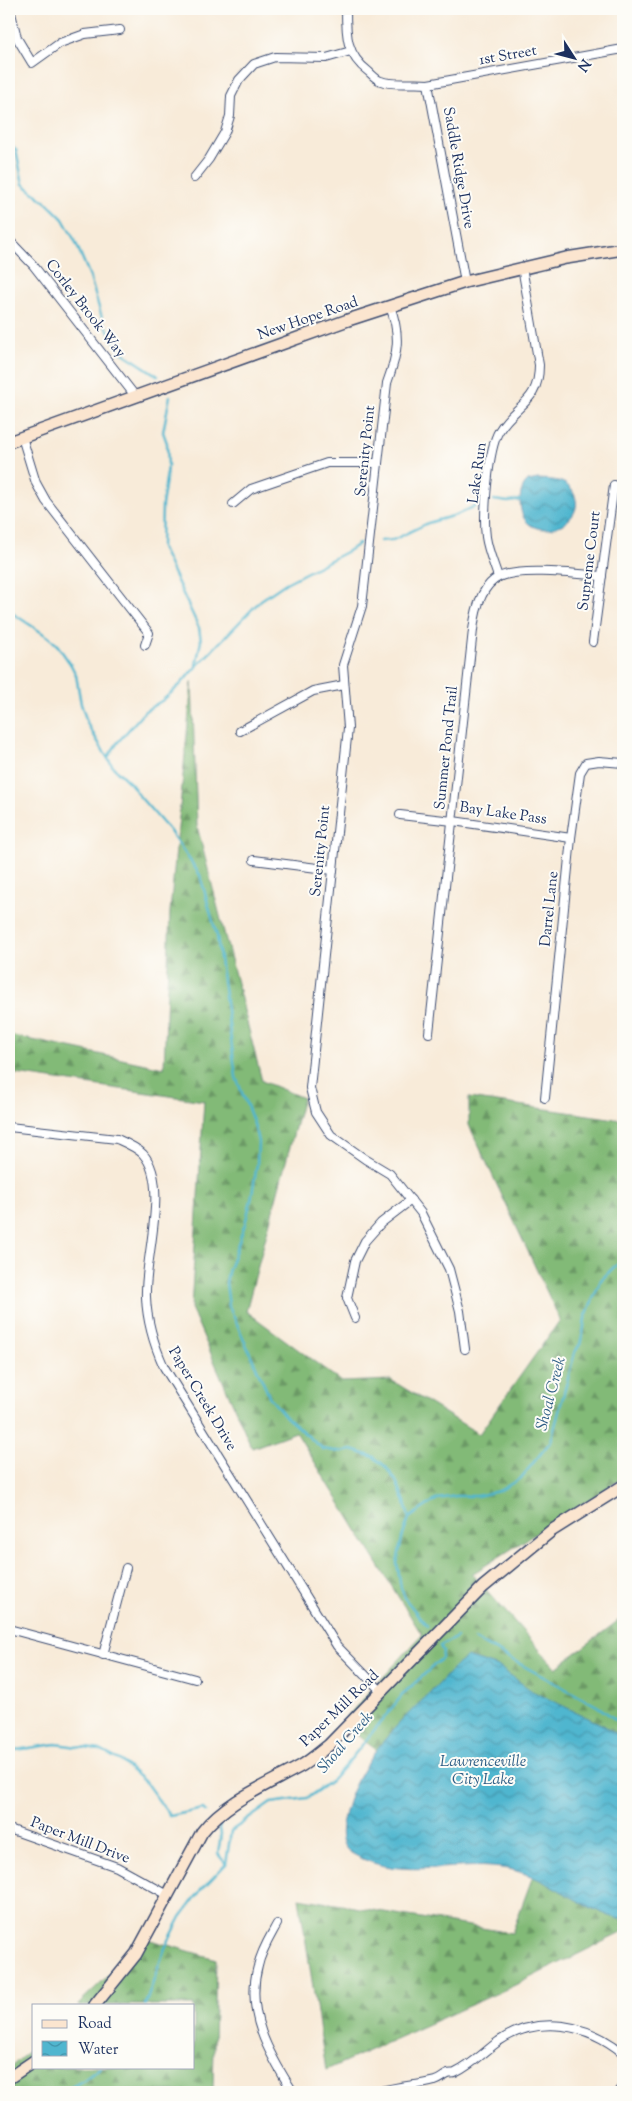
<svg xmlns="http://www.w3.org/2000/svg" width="632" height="2101" viewBox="0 0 632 2101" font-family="'Sorts Mill Goudy',serif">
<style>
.forest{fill:url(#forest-firs);stroke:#4e746a}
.water{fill:url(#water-waves);stroke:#367296}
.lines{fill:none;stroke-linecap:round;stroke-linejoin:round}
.stream{stroke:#50b6cf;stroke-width:2.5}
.street-casing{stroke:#3c4b70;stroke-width:10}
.secondary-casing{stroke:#3c4b70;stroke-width:14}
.street{stroke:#fff;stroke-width:8}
.secondary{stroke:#fbe5cf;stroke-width:11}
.labels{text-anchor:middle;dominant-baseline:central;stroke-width:4;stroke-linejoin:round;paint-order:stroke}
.street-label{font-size:15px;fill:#1b2f5e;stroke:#fdfcf7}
.water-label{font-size:16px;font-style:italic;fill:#2e5e86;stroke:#fdfcf7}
</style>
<defs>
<pattern id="forest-firs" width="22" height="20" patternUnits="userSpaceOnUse" patternTransform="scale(1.25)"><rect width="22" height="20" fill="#82ba77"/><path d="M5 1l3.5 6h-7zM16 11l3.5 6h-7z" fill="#6a9865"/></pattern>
<pattern id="water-waves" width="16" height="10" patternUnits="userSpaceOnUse" patternTransform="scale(1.25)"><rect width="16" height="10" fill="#50b6cf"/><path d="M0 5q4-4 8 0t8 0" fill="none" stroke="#4294ab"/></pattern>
</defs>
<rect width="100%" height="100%" fill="#fdfcf7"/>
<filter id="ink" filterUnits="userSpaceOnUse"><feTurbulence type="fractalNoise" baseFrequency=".02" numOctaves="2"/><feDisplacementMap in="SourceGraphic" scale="10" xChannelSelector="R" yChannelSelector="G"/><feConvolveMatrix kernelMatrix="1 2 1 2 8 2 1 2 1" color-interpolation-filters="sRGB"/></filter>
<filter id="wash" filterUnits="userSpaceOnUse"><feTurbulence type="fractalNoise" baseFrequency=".0096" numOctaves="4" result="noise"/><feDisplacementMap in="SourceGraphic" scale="20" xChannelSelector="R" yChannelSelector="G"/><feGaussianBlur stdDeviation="1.12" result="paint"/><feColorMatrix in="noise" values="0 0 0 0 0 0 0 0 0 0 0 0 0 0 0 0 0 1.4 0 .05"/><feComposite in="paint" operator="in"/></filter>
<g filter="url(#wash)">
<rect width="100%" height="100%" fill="#f8ebd9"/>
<g class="forest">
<polygon points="192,681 197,826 262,1081 303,1098 246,1311 342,1382 391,1380 479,1434 560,1320 469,1125 469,1098 623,1120 623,1478 472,1574 556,1668 623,1617 623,1932 511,1987 326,2070 299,1898 512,1933 561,1799 378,1751 341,1723 422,1635 296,1432 252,1448 191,1308 204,1101 9,1073 9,1035 164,1068 170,912"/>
<polygon points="147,1939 216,1959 213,2092 9,2092 9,2069 34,2046 34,2067 194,2067 194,2005 77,2005"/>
</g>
<g class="water">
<path d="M538 479C553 480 567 479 574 494 589 525 528 546 521 510 519 499 520 488 528 481Z"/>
<path d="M467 1657 499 1667 532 1691 603 1725 623 1738V1920C584 1911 553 1880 513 1870 460 1858 402 1883 353 1854 340 1847 340 1833 343 1821 353 1767 393 1728 431 1692 443 1681 453 1666 467 1657Z"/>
</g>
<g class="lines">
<g class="stream">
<polyline points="9,144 16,150 23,184 48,204 63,219 75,241 89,274 103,321 120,351 158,376"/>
<polyline points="170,396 163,432 167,443 168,466 162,505 161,547 199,628 201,641 196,665"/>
<polyline points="494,500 508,502 521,500"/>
<polyline points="380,541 393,540 428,523 456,515 478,505"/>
<polyline points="9,611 50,638 58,646 71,665 76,675 81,704 88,725 113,767 131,784 140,797 169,830 200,875 217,936 236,1077 254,1124 258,1142 257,1165 251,1200 245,1224 228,1272 226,1283 229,1306 270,1398 286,1417 323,1449 340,1452 352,1450 374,1457 386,1467 396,1481 405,1502 409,1518"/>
<polyline points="108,757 118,742 145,711 163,700 180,685 194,669 261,600 286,583 348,551 360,543"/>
<polyline points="427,1626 406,1600 401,1588 397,1563 402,1538 409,1518 437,1499 456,1496 477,1496 499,1491 521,1478 551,1441 575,1352 582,1341 585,1318 601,1280 614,1267 623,1261"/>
<polyline points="474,1639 597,1706 623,1725"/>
<polyline points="9,1751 56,1744 100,1750 121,1761 146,1783 170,1816 203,1809 206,1812"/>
<polyline points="219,1824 221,1834 218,1854 226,1864"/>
<polyline points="145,2005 165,1948 181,1917 201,1890 226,1864 231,1831 271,1803 307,1798 331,1781 350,1760 404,1693 442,1658 443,1652 440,1646 457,1637"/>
<polyline points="62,2092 84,2080 101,2067"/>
</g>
</g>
</g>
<g filter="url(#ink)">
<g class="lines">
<defs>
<g id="street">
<polyline points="10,9 17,38 32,63 60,43 85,34 120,30"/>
<path d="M346 9C346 35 346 55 369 72 372 75 377 80 381 81 392 86 414 82 428 84L623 49"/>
<polyline points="428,84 465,282"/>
<polyline points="194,178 209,159 225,132 230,116 231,96 239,80 254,64 275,57 326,58 351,51"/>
<polyline points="9,240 33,265 136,397"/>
<path d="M390 306C401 336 398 353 387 383L362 606 343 665 348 728 310 1088 316 1112 331 1135 365 1159 390 1174 421 1213 449 1269 460 1311 465 1349"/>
<polyline points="22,437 36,483 46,501 149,633 145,645"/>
<polyline points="233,504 251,489 327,463 378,463"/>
<path d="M498 577C494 564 488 551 486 537 483 515 488 449 499 431 516 403 539 404 539 365L522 267"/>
<polyline points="593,642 614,485"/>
<polyline points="240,731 313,691 344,685"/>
<polyline points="400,815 453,821 571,838"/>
<polyline points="254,860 333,870"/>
<path d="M429 1033 473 630C475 613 480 586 499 577 521 567 577 574 602 576"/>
<polyline points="545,1098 571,838 580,773 586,763 599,761 623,763"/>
<path d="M9 1127 117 1139C126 1143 136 1147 143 1154 170 1184 144 1259 146 1297 147 1322 154 1345 164 1367L337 1646 381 1691"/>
<polyline points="355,1318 347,1298 355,1261 365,1241 381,1223 411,1200"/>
<polyline points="9,1629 195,1679"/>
<polyline points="103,1655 126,1568"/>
<polyline points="9,1829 117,1867 168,1895"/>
<path d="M277 1924C270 1937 261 1951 258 1966 245 2013 269 2054 293 2092"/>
<path d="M378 2092C397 2086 416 2086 435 2081 440 2080 443 2076 448 2074 450 2073 453 2074 455 2073 472 2065 485 2051 499 2041 539 2014 588 2024 623 2053"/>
<polyline points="618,2092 623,2086"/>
</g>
<g id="secondary">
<polyline points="9,442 348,320 465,282 566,258 623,249"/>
<path d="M95 2005 136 1954 202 1832C226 1801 267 1785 301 1766 311 1760 320 1752 329 1745L483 1587 551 1531 623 1486"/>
<polyline points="9,2078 34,2061"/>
</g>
</defs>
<use href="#street" class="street-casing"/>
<use href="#secondary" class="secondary-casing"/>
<use href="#street" class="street"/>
<use href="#secondary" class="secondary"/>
</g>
</g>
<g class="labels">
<g class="street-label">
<text transform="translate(508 56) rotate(-10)">1st Street</text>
<text transform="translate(458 168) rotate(80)">Saddle Ridge Drive</text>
<text transform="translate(85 309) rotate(52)">Corley Brook Way</text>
<text transform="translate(308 319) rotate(-19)">New Hope Road</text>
<text transform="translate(366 451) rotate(-84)">Serenity Point</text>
<text transform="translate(478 473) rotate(-82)">Lake Run</text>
<text transform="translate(590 561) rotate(-83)">Supreme Court</text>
<text transform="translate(447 748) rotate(-84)">Summer Pond Trail</text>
<text transform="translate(503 814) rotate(8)">Bay Lake Pass</text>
<text transform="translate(321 851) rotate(-84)">Serenity Point</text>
<text transform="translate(550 909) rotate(-84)">Darrel Lane</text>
<text transform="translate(202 1399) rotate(59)">Paper Creek Drive</text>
<text transform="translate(340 1709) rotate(-44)">Paper Mill Road</text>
<text transform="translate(80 1841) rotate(21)">Paper Mill Drive</text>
</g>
<g class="water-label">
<text transform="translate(552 1394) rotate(-75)">Shoal Creek</text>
<text transform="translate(346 1743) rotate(-49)">Shoal Creek</text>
<text x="483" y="1762">Lawrenceville<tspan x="483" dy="18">City Lake</tspan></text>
</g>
</g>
<rect width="632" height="2101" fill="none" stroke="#fdfcf7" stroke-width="30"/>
<rect x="32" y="2004" width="162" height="65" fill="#fdfcf7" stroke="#a3aaba"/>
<rect x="42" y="2020" width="25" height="8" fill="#fbe5cf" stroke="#a3aaba"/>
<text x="78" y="2028" font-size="15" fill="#1b2f5e">Road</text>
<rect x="42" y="2041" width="25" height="15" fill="url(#water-waves)" stroke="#a3aaba"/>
<text x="78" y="2054" font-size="15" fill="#1b2f5e">Water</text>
<g transform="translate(574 58) rotate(126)" stroke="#fdfcf7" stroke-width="4" paint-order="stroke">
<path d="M0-4L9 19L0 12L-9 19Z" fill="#1b2f5e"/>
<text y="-8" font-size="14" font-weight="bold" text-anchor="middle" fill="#1b2f5e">N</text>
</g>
</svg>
